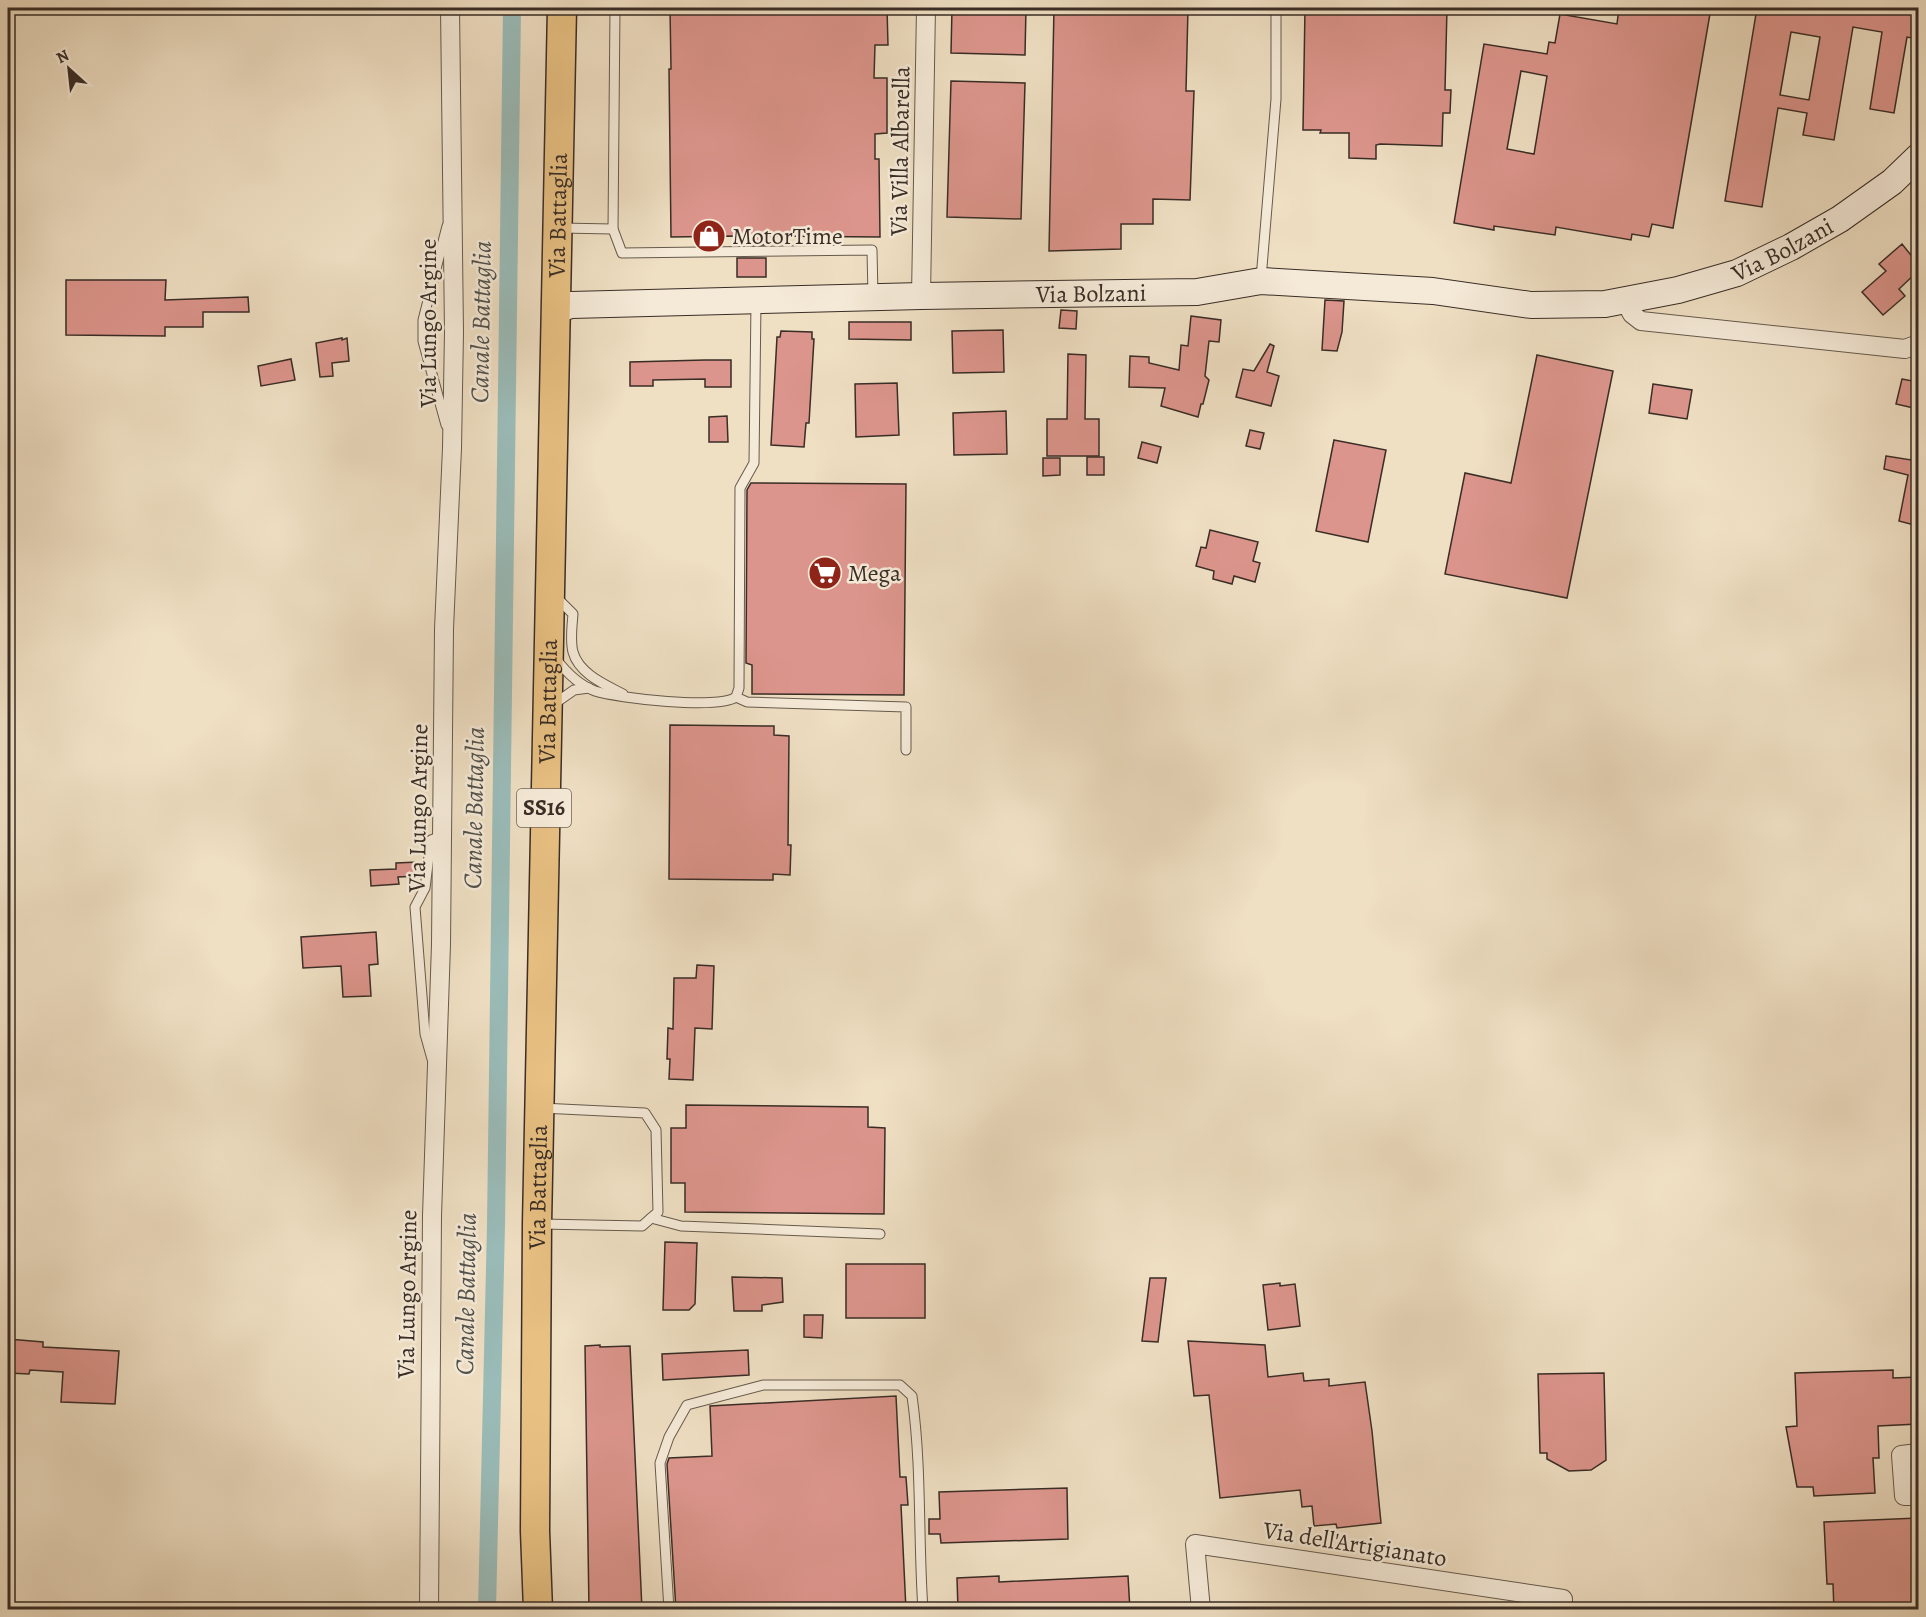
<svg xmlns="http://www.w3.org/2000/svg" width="1926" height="1617" viewBox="0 0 1926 1617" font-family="Alegreya,serif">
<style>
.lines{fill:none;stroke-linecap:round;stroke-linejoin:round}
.canal{stroke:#9abcb9;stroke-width:18}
.building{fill:#dc958c;stroke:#392d26;stroke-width:1.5;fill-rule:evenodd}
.lane-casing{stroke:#665a4d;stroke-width:11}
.street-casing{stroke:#665a4d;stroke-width:20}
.secondary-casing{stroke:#392d26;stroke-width:28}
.primary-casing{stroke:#392d26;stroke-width:31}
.lane{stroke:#f5ead8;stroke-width:9}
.street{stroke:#f5ead8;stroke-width:18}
.secondary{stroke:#f5ead8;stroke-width:26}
.primary{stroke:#e8c082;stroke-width:28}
.labels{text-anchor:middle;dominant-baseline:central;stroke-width:5;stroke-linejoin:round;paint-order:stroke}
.shield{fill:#f5ead8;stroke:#71665b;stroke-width:1.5}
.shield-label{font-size:22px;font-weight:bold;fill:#392d26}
.street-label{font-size:24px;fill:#392d26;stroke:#f5ead8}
.poi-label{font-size:24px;fill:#392d26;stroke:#f5ead8;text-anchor:start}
.water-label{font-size:26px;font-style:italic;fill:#51514b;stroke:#f5ead8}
</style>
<rect width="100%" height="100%" fill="#efdfc3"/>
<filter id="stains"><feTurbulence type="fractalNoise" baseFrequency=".00333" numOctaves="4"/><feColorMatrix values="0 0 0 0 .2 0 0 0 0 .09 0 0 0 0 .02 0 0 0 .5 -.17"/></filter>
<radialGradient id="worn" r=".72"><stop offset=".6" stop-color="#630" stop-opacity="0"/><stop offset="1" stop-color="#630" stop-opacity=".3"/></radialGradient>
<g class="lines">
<polyline class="canal" points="487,1610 496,1225 512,8"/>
</g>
<g class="building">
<polygon points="670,8 887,8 888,45 875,45 874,78 887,78 887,133 875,134 875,159 879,159 880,237 766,236 766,245 737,245 737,236 671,237 669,69 671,69"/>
<polygon points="952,8 1026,8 1025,55 951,53"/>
<polygon points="1054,8 1188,8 1186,91 1194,91 1190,200 1153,199 1153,224 1121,224 1121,249 1049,251"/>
<polygon points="1305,8 1447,8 1445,90 1451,90 1450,113 1443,113 1442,146 1380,144 1376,145 1376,159 1349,158 1349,133 1320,133 1321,130 1303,130"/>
<path d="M1619 8H1711L1673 228 1652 224 1649 237 1632 234 1631 240 1556 227 1555 235 1494 226V230L1454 223 1484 44 1547 54 1549 42 1555 43 1560 14 1617 24ZM1521 71 1547 76 1534 154 1507 149Z"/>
<path d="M1757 8H1918V39L1907 37 1894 113 1870 109 1882 32 1853 27 1834 140 1803 135 1807 113 1778 108 1762 207 1725 201ZM1791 32 1820 37 1809 100 1780 95Z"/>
<polygon points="951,81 1025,83 1021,219 947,217"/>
<polygon points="1902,244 1918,264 1918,271 1899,289 1905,296 1883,315 1862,292 1886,271 1879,264"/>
<rect x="737" y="258" width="29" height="19"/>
<polygon points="66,280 166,280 165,300 248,297 249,312 203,312 203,327 165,327 165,336 66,335"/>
<polygon points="1325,300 1344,301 1342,332 1337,351 1322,350"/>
<polygon points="1061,310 1077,311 1076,329 1059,328"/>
<polygon points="1191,316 1221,320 1219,342 1209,341 1205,376 1209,380 1203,404 1201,404 1198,417 1161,406 1165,388 1129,387 1130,356 1149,357 1149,363 1179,370 1181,345 1188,346"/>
<polygon points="849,322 911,322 911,340 849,339"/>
<polygon points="1003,330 1004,372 953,373 952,331"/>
<polygon points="781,331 812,332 812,339 814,339 809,423 806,423 804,447 771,445 777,337 780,337"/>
<polygon points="342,338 342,340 347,338 349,361 332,363 333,376 320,377 316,343"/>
<polygon points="1270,344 1274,346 1267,372 1279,376 1271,406 1236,397 1243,369 1254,371"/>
<polygon points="1068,354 1086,355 1085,419 1099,419 1099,456 1047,456 1047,419 1067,419"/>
<polygon points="1537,355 1613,371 1567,598 1445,574 1465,473 1511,483"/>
<polygon points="291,359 295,380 261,386 258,366"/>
<polygon points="705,360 731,360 731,387 705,387 705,379 653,380 653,386 630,386 630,362"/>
<polygon points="1902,379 1918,382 1918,409 1896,404"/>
<polygon points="897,383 899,435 856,437 855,384"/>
<polygon points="1653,384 1692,390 1687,419 1649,413"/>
<polygon points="1006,411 1007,454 954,455 953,413"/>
<polygon points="727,416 728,442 709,442 709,417"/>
<polygon points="1250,430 1264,433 1260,449 1246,446"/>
<polygon points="1334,440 1386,450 1368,542 1316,531"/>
<polygon points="1142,442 1161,447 1157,463 1138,458"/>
<polygon points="1886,456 1911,460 1912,456 1918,457 1918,526 1899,521 1908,475 1884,469"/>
<rect x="1087" y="457" width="17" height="18"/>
<polygon points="1043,458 1060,458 1060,475 1043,476"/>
<polygon points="751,483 906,484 904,695 752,694 752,665 746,663 747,490"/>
<polygon points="1210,530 1258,542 1253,561 1260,563 1255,582 1234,576 1232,584 1213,579 1214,571 1196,566 1201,547 1206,548"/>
<polygon points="670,725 774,726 774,735 789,736 788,845 791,845 790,875 773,874 773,880 669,879"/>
<polygon points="418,862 419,876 398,877 399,884 371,886 370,870 396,869 396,863"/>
<polygon points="376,932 378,964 369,965 371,996 343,997 341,966 303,968 301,937"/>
<polygon points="697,965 714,966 712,1029 695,1028 693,1080 669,1079 670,1059 667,1059 668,1028 673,1029 674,978 696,978"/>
<polygon points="686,1105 868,1107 868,1127 885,1128 884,1214 685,1212 685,1183 671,1183 671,1128 686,1128"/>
<polygon points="665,1242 697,1243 695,1304 689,1310 663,1310"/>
<rect x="846" y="1264" width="79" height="54"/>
<polygon points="732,1277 782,1278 783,1302 762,1305 762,1311 734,1311"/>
<polygon points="1150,1278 1166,1278 1158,1342 1142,1341"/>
<polygon points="1280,1283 1280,1286 1295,1284 1300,1326 1268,1330 1263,1285"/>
<polygon points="804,1315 823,1315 822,1338 804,1337"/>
<polygon points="8,1339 43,1342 43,1347 119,1351 115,1404 61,1402 63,1372 30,1370 29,1374 8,1373"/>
<polygon points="1188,1341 1265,1345 1268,1377 1303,1373 1304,1381 1329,1379 1329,1386 1365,1382 1372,1431 1381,1523 1337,1528 1336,1524 1314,1526 1312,1506 1302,1507 1300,1490 1220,1498 1209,1395 1194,1396"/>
<polygon points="600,1345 600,1347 630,1346 642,1610 589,1610 585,1346"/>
<polygon points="748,1350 749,1375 663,1380 662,1354"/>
<polygon points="1893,1370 1893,1378 1918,1377 1918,1424 1878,1426 1879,1458 1873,1458 1875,1493 1814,1496 1813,1487 1797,1487 1786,1427 1797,1426 1795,1373"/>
<polygon points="1604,1373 1606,1460 1591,1470 1569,1471 1547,1459 1547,1453 1540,1453 1538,1374"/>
<polygon points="896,1396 900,1477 906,1477 908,1505 901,1505 906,1610 676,1610 667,1464 669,1458 712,1456 710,1406"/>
<polygon points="1067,1488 1068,1539 941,1543 940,1534 929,1534 929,1519 940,1519 939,1492"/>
<polygon points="1918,1518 1918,1610 1834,1610 1833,1584 1827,1584 1824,1522"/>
<polygon points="999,1576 999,1582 1128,1576 1130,1610 958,1610 957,1578"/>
</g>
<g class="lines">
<defs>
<g id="lane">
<polyline points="560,228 613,229 615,8"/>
<polyline points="613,229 622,253 872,250 873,296"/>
<polyline points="1261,279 1276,99 1276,8"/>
<polyline points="446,425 423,341 423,320 447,226"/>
<path d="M555 596 573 614C572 626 570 641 573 652 579 674 606 685 623 694"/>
<path d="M556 659C566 672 579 685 595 691 617 698 719 710 736 697L747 702 906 707V750"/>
<polyline points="736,697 739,688 740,488 754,463 756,302"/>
<polyline points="554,704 574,690 589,688"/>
<polyline points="432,1059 425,1034 415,907 425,888 431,840 442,836"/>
<polyline points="651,1218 681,1226 880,1234"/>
<polyline points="541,1224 642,1226 658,1212 656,1130 645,1113 541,1108"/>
<path d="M669 1610 660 1463 669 1437 687 1405 763 1385H900L912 1396C922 1467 918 1538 923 1610"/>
</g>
<g id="street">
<polyline points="921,296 926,8"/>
<polyline points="1625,301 1632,314 1641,321 1905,349 1918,344"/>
<polyline points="1918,1453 1901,1455 1904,1496 1918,1496"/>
<polyline points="429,1610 432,1216 441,944 444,629 452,448 454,332 450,8"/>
<polyline points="1201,1610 1195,1544 1563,1599 1563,1610"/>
</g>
<g id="secondary">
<path id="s1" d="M556 310 571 305 921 296 1197 292 1261 281 1433 291 1531 305 1605 304 1678 290 1737 273 1791 247 1840 219 1892 182 1918 157"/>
</g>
<g id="primary">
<path id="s2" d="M538 1610 535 1531 537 1224 562 8"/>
</g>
</defs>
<use href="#lane" class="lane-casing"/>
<use href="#street" class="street-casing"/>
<use href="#secondary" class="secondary-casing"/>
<use href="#primary" class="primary-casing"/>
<use href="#lane" class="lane"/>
<use href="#street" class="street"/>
<use href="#secondary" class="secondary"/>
<use href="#primary" class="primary"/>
</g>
<defs>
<symbol id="shop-disc" viewBox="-11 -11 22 22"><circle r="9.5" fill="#8f2418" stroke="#f5ead8"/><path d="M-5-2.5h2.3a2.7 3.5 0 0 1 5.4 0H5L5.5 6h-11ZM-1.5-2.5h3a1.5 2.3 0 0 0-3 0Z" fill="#fff"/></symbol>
<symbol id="supermarket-disc" viewBox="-11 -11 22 22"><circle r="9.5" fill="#8f2418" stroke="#f5ead8"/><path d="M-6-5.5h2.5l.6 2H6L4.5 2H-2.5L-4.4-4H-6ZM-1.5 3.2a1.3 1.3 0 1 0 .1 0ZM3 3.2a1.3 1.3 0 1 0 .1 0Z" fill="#fff"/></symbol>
</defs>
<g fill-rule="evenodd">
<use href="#shop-disc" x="690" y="217" width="38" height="38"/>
<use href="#supermarket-disc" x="806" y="554" width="38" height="38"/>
</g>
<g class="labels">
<rect class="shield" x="517" y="789" width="54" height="38" rx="4.5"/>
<g class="shield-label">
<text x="544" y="808">SS16</text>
</g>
<g class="street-label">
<text transform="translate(900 151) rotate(-89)">Via Villa Albarella</text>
<text stroke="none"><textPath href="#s2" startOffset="1395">Via Battaglia</textPath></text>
<text stroke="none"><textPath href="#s1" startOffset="1239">Via Bolzani</textPath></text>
<text stroke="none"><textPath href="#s1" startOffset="536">Via Bolzani</textPath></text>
<text transform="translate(428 323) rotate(-90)">Via Lungo Argine</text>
<text stroke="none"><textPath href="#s2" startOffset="909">Via Battaglia</textPath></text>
<text transform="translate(418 808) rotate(-89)">Via Lungo Argine</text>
<text stroke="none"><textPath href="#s2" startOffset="423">Via Battaglia</textPath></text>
<text transform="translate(407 1294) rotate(-89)">Via Lungo Argine</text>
<text transform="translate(1355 1544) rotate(9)">Via dell'Artigianato</text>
</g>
<g class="poi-label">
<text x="732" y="236">MotorTime</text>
<text x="848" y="573">Mega</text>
</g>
<g class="water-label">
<text transform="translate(481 322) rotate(-89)">Canale Battaglia</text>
<text transform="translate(474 808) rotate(-89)">Canale Battaglia</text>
<text transform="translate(466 1294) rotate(-89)">Canale Battaglia</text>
</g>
</g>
<rect width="1926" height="1617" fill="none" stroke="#efdfc3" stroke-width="30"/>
<rect x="9" y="9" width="1908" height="1599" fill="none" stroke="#392d26" stroke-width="3"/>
<rect x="15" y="15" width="1896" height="1587" fill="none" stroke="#392d26" stroke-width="1.5"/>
<g transform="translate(69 69) rotate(333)" stroke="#f5ead8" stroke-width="4.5" paint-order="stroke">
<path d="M0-4.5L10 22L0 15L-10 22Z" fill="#392d26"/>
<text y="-9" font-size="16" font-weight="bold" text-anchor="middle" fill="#392d26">N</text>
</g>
<rect width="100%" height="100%" filter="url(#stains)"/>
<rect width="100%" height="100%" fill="url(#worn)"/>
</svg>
